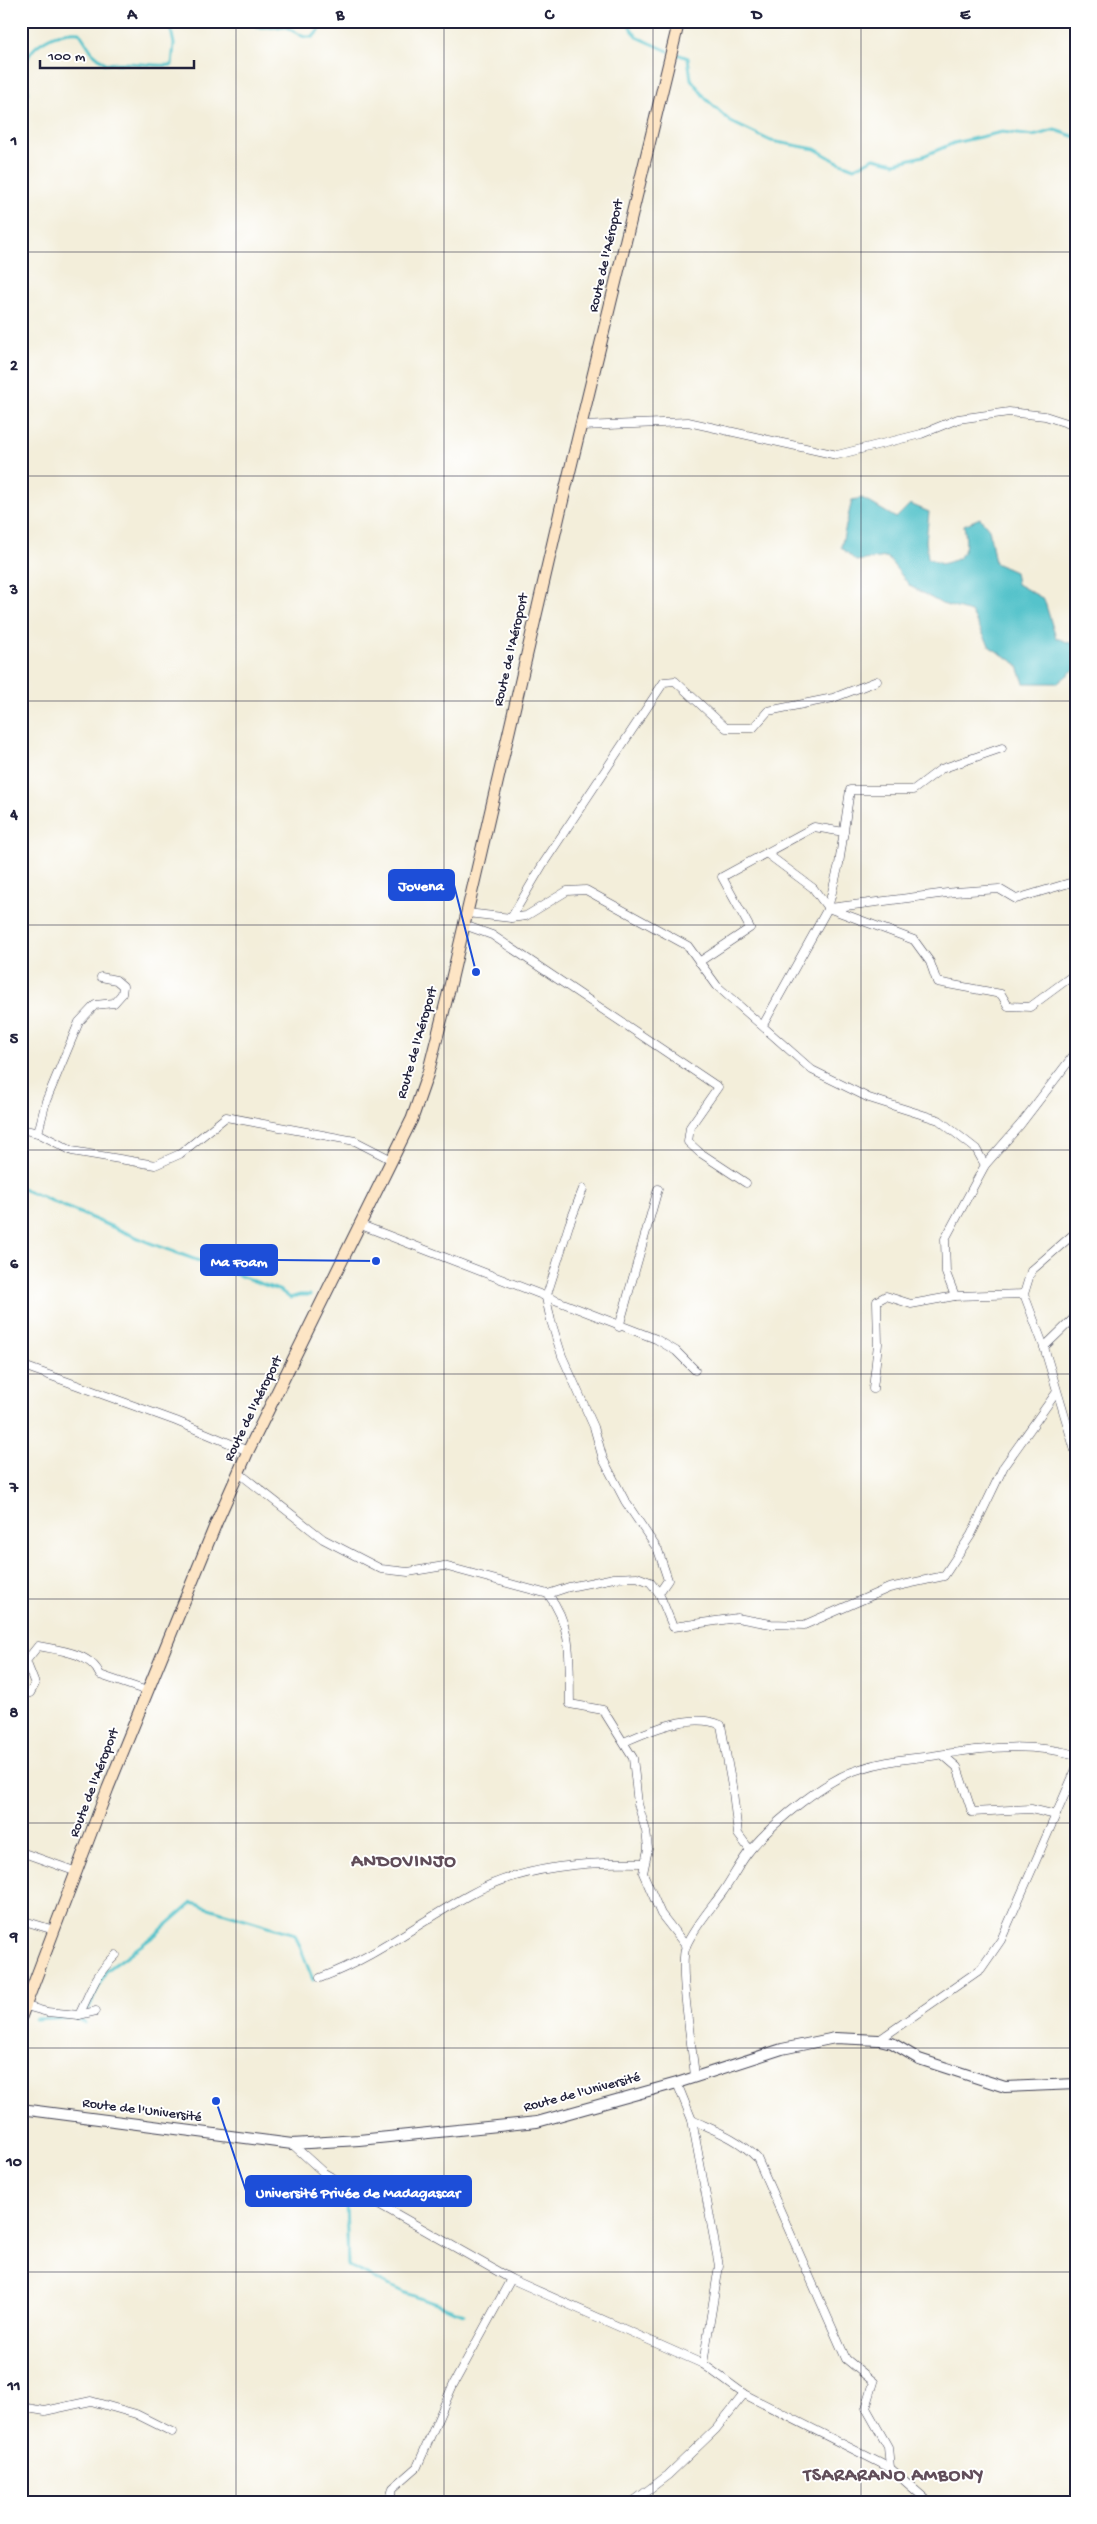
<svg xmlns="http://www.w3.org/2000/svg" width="1097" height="2524" viewBox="0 0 1097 2524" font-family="'Gochi Hand',sans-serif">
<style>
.water{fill:#55c3cb;stroke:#3c7283}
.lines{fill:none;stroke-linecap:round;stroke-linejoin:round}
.stream{stroke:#55c3cb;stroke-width:3}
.minor-casing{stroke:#414153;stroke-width:9}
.tertiary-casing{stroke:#414153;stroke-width:12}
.secondary-casing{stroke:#414153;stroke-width:13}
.minor{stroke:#fff;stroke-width:8}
.tertiary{stroke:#fff;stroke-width:10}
.secondary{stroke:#fde5c5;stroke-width:11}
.grid{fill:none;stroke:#22223b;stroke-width:1;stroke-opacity:0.55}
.labels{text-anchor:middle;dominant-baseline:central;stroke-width:4;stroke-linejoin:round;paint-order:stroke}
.street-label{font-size:14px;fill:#22223b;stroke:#fff}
.district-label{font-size:19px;font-weight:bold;letter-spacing:1px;fill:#614e5a;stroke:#fff}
.leader{fill:none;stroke:#1d4ed8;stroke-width:2}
.callout-dot{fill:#1d4ed8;stroke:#fff;stroke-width:2}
.callout{fill:#1d4ed8;stroke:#1d4ed8;stroke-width:2}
.callout-label{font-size:15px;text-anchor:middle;font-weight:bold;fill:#fff}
.neatline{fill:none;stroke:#22223b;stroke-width:2}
.grid-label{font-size:16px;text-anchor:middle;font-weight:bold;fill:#22223b}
</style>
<rect width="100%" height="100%" fill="#fff"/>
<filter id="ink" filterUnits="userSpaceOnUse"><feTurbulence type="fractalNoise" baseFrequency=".02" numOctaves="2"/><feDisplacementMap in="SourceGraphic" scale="10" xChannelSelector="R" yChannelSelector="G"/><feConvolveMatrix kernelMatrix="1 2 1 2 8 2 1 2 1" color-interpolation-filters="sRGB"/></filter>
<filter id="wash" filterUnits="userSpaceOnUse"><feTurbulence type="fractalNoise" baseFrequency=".0096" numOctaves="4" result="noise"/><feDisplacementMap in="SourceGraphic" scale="20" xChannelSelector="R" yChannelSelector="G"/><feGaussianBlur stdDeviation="1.12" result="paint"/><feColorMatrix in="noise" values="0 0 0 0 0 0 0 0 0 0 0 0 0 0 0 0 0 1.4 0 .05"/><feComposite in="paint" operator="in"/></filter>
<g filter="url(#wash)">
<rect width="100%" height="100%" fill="#f3eeda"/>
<path class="water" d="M862 498 896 518 910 504 929 512 926 541 928 558 941 564C967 559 968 549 964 525L980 518 989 529 995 563 1015 572 1017 584 1044 599 1056 638 1076 645V668L1058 683H1024L1017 664 990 647 971 612 942 604 910 586 887 557 856 561 841 547 852 500Z"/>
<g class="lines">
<g class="stream">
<polyline points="252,21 258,27 286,27 304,37 313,37 327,21"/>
<polyline points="626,21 637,37 668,51"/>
<polyline points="674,53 688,58 691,79 706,99 731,122 771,141 815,149 836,161 854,168 874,158 895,163 923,156 954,143 1002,132 1033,136 1055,130 1076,137"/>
<path d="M21 102 28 92C27 84 25 73 26 65 29 43 60 30 79 32L92 52 106 64C129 60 149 67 172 65L174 44 170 25 186 21"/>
<polyline points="21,1188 150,1243 281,1291 290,1298 300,1295 310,1295"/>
<polyline points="88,2010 106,1971 154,1936 192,1903 295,1934 313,1980"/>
<polyline points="35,2019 72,2017 85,2023"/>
<polyline points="346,2200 348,2266 405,2293 464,2314"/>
</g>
</g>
</g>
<g filter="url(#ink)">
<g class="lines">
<defs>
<g id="minor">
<polyline points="581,426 688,422 837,455 921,434 958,419 1009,412 1045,416 1076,426"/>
<polyline points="766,853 813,888 828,908 914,940 930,962 937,982 1001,994 1008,1006 1030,1007 1076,973"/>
<polyline points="830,908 955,892 999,889 1016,899 1076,881"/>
<polyline points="467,913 511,918 526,916 567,891 586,890 688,946 717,986 812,1070 869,1098 939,1120 976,1149 985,1165 945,1239 946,1273 955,1296 1024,1294 1044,1347 1076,1454"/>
<polyline points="511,918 543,864 664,682 675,681 726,728 753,728 768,711 833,698 877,681"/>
<polyline points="464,925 492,935 718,1087 690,1127 688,1142 699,1152 746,1183"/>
<polyline points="699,962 750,928 722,877 814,827 844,832"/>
<polyline points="763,1025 828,908 839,864 850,790 913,790 941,769 1002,748"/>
<polyline points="21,1129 38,1133 72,1151 155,1165 180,1154 226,1117 355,1141 392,1160"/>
<polyline points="38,1133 46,1101 79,1022 95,1005 114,1003 122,994 123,986 116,980 101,977"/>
<polyline points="985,1165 1020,1125 1076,1052"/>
<polyline points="583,1189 569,1225 546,1298 551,1321 562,1356 594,1427 603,1459 625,1501 658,1550 668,1580 659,1593"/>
<polyline points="361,1225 656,1339 676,1351 695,1370"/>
<polyline points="1024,1294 1031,1271 1076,1232"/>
<polyline points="619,1327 658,1189"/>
<polyline points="1044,1347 1076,1316"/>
<polyline points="21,1365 176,1421 248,1451"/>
<polyline points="873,1389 878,1344 877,1301 886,1296 911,1304 955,1296"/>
<polyline points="239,1473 323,1539 381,1569 408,1572 444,1566 548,1594 569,1587 614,1578 637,1577 650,1582 659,1593 673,1627 737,1618 771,1624 804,1625 889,1588 944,1576 971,1535 1004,1466 1056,1393"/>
<path d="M548 1594C574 1628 569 1663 570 1704L603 1710 633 1758 638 1804 646 1831 648 1849 643 1873 661 1914 686 1946"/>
<path d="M21 1694 30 1693 35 1684 26 1661 38 1646C60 1650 91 1653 100 1675L147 1691"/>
<path d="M624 1742C651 1730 692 1712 721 1725L733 1792 738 1834 750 1850"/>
<polyline points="943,1755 957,1767 972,1812 1031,1809 1056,1815"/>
<polyline points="21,1852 77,1872"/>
<polyline points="21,1920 54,1930"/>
<path d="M320 1978C376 1957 418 1923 469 1895 521 1866 585 1861 643 1863"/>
<path d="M26 2006 47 2012 79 2015C92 1989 94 1976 116 1955"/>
<polyline points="79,2015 96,2011"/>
<polyline points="879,2040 981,1969 1001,1940 1076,1769"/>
<path d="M695 2077C693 2051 678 1966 686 1946 693 1929 711 1908 722 1893 732 1879 740 1862 751 1849 774 1822 826 1779 860 1769 889 1759 916 1759 945 1754 990 1747 1032 1743 1076 1755"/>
<polyline points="677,2083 692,2120 719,2266 703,2364"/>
<path d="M692 2120C716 2131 739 2139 757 2158L846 2359 874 2382 866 2408 888 2447 890 2468"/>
<polyline points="292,2144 324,2173 511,2279 703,2364 744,2394 890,2468 930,2503"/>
<polyline points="21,2407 45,2411 91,2401 136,2414 172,2432"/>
<polyline points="389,2503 393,2488 417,2467 453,2385 511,2279"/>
<polyline points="631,2503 668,2475 716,2429 744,2394"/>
</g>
<polyline id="tertiary" points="21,2109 292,2144 359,2140 537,2122 677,2083 782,2049 835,2038 879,2040 892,2043 919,2059 1005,2087 1076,2084"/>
<polyline id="secondary" points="21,2017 108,1788 217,1521 248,1451 412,1119 428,1073 450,986 562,503 679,21"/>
</defs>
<use href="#minor" class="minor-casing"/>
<use href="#tertiary" class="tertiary-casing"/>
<use href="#secondary" class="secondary-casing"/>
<use href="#minor" class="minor"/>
<use href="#tertiary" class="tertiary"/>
<use href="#secondary" class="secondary"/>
</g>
</g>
<path class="grid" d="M236 21V2503M444 21V2503M653 21V2503M861 21V2503M21 252H1076M21 476H1076M21 701H1076M21 925H1076M21 1150H1076M21 1374H1076M21 1599H1076M21 1823H1076M21 2048H1076M21 2272H1076"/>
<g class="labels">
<g class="street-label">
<text transform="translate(607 256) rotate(-77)">Route de l'Aéroport</text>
<text transform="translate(512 650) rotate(-77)">Route de l'Aéroport</text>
<text transform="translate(418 1043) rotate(-74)">Route de l'Aéroport</text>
<text transform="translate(254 1409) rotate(-64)">Route de l'Aéroport</text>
<text transform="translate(95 1783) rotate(-69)">Route de l'Aéroport</text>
<text transform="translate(582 2093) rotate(-15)">Route de l'Université</text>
<text transform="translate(142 2111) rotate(7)">Route de l'Université</text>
</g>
<g class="district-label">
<text x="404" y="1862">ANDOVINJO</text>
<text x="894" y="2476">TSARARANO AMBONY</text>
</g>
</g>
<path class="leader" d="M476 972L454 885M376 1261L277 1260M216 2101L246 2191"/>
<g class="callout-dot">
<circle cx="476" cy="972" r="5"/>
<circle cx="376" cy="1261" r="5"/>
<circle cx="216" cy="2101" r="5"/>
</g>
<g class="callout">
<rect x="389" y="870" width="65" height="30" rx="5"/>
<rect x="201" y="1245" width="76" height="30" rx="5"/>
<rect x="246" y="2176" width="225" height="30" rx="5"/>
</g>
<g class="callout-label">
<text x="421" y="890">Jovena</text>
<text x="239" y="1266">Ma Foam</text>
<text x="358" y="2197">Université Privée de Madagascar</text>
</g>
<rect width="1097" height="2524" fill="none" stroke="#fff" stroke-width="55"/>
<path d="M40 60v8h154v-8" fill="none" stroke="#22223b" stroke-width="2.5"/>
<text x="48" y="60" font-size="15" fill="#22223b" stroke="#ffffff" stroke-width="4" paint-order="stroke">100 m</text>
<rect x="28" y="28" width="1042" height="2468" class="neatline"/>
<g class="grid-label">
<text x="132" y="19">A</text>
<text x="340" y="19">B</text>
<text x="549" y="19">C</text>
<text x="757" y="19">D</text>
<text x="965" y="19">E</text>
<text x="14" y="145">1</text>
<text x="14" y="370">2</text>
<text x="14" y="594">3</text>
<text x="14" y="819">4</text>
<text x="14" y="1043">5</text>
<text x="14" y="1268">6</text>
<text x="14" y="1492">7</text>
<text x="14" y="1717">8</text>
<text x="14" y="1941">9</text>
<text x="14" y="2166">10</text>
<text x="14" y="2390">11</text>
</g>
</svg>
